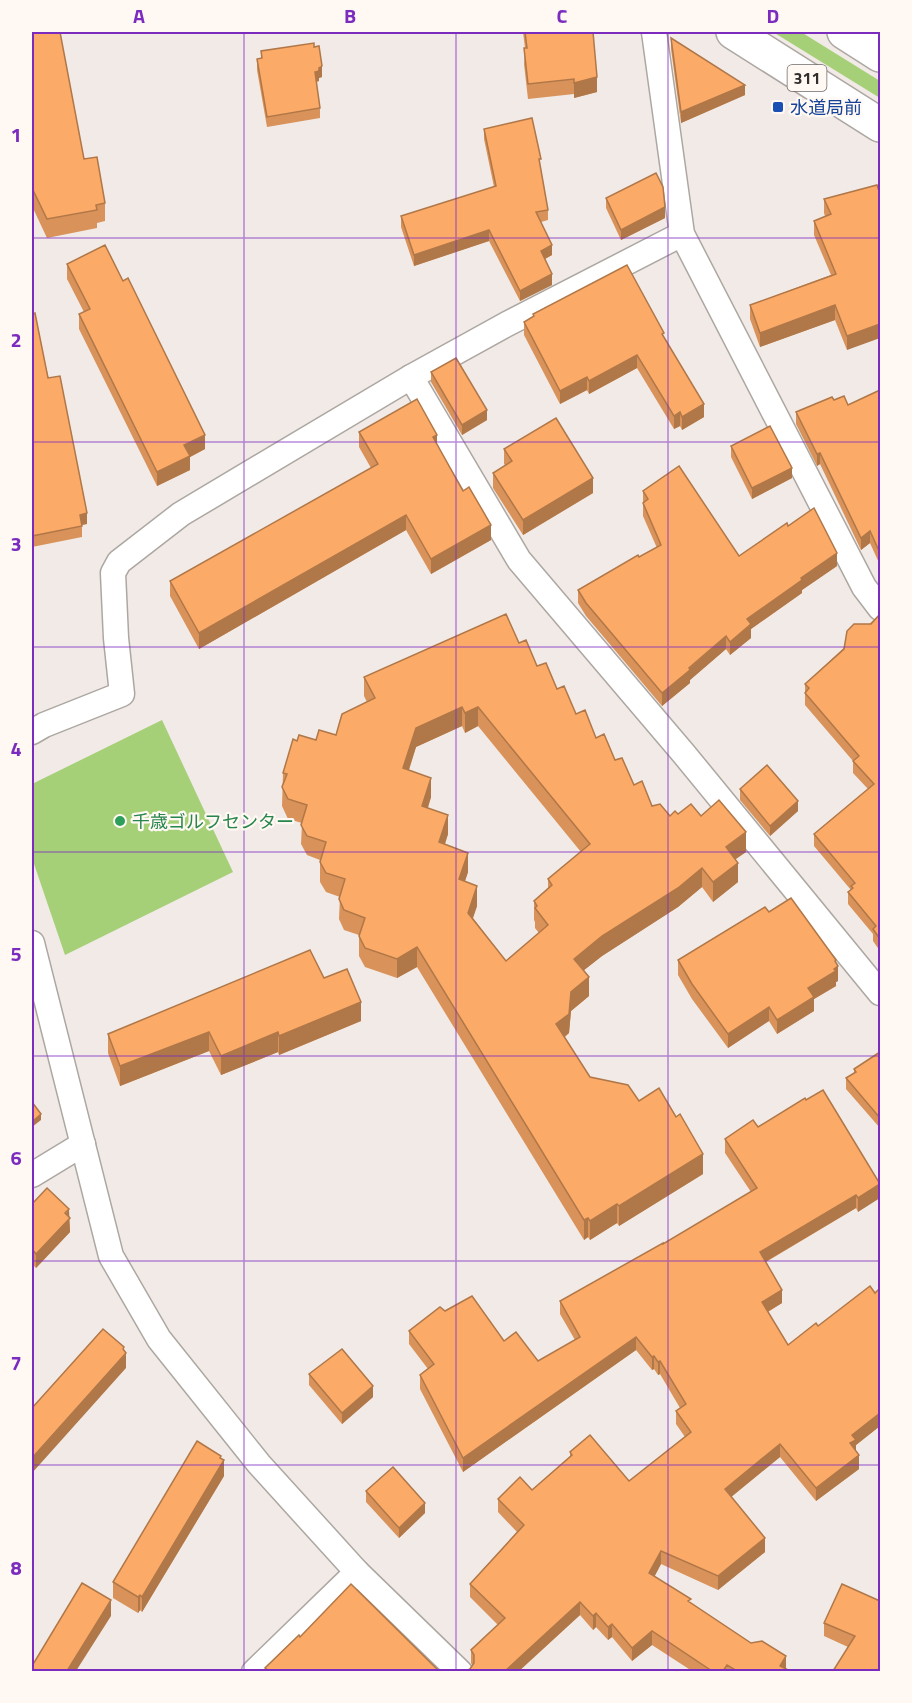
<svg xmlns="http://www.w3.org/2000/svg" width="912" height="1703" viewBox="0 0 912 1703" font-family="'Titillium Web','Noto Sans JP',sans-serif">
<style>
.green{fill:#a5d077}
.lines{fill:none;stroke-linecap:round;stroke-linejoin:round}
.street-casing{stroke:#ada7a2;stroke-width:27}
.primary-casing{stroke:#ada7a2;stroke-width:36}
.street{stroke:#fff;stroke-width:24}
.primary{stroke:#fff;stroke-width:33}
.wall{fill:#d99259;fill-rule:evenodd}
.shaded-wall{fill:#b07748}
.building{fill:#fcaa67;stroke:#b07748;stroke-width:1.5;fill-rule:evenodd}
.grid{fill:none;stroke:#7b2cbf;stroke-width:1.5;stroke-opacity:0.55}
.transit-dot{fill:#1a4fb4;stroke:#fff8f3;stroke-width:2}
.leisure-dot{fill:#2e9e5b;stroke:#fff8f3;stroke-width:2}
.labels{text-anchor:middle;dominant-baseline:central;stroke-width:4.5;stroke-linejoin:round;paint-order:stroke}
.shield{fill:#fff8f3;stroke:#6f6b68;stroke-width:1.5}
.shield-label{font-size:16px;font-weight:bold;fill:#312e2c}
.transit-label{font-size:18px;fill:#164399;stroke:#fff8f3;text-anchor:start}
.leisure-label{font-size:18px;fill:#27864d;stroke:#fff8f3;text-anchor:start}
.neatline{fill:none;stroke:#7b2cbf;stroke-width:2}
.grid-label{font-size:20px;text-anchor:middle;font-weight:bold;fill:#7b2cbf}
</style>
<rect width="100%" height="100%" fill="#f1eae6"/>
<g class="green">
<polygon points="773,32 801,32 880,81 880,98"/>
<polygon points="162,720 233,872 65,955 32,858 32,784"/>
</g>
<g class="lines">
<defs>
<g id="street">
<polyline points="654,32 682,234 864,587 880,608"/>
<polyline points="411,377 519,560 684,754 880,993"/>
<polyline points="32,732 44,725 122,694 116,638 113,573 119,562 181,514 411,377 507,324 682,234"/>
<polyline points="32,943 111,1256 159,1339 259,1464 357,1572 460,1672"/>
<polyline points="32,1175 83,1144"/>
<polyline points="254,1672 357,1572"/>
</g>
<g id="primary">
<polyline points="733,32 880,125"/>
<polyline points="844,32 880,55"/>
</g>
</defs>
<use href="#street" class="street-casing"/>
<use href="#primary" class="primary-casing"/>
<use href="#street" class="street"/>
<use href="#primary" class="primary"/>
</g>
<g class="wall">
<polygon points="32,32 84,159 105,203 105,221 97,223 97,228 47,238 32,206"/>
<polygon points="523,32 593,32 597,92 574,98 574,94 528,99 524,64 525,48"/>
<polygon points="671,38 745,95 681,123 671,49"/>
<polygon points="314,47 322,77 319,78 319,81 316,82 320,108 320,118 267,127 257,70 257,59 261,58 261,51"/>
<polygon points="484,129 541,169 548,210 548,220 541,222 552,255 545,259 552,285 520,301 489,241 414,266 401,227 401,216 494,187 484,139"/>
<polygon points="877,185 847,350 835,320 760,347 750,319 750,305 831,275 814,235 814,221 825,216 824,213 824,199"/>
<polygon points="606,198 665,218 621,240 606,208"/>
<polygon points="67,264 205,449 190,457 190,470 157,486 79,329 79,314 84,312 67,279"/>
<polygon points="32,314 87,524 82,525 82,537 32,547"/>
<polygon points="533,314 664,337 704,417 682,430 680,426 674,429 637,368 589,394 587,390 560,404 524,335 524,322 533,317"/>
<polygon points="431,372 487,420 462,435 431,382"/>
<polygon points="880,390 880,565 870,543 861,550 820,464 817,466 796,424 796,412 834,400 848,405"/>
<polygon points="359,432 437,446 491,540 431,574 406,530 199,649 170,596 170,581 371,468 359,447"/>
<polygon points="731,446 792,478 752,499 731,457"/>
<polygon points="504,449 593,493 523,535 493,488 493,473 505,465 504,464"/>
<polygon points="643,491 739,556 788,526 837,566 802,590 802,593 751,629 751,638 730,655 726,649 690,680 690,683 662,706 586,616 578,603 578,590 657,548 643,516"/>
<polygon points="880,614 880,951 873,941 873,934 848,904 848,892 851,890 814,846 814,834 868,789 853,773 853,761 805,705 805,684"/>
<path d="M519 643 652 806 670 816 678 814 701 816 746 852 735 859 738 882 713 902 702 887 678 907 602 956 584 970 589 996 571 1011 569 1033 565 1037 590 1077 639 1101 703 1174 619 1226 617 1223 590 1240 588 1237 584 1240 417 967 397 978 365 967 359 956V935L344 930 339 919 340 897 326 892 320 882V860L307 855 301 844 302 823 288 819 282 806 283 773 297 741 316 740 336 735 367 702 364 696V677ZM462 726 465 733 478 726 581 852 548 879V888L534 901V920L535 922V928L539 933 506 961 473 918 477 906 465 881 468 872 445 844 448 834 428 808 431 797 409 770 416 747Z"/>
<polygon points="740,789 798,811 770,836 740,800"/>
<polygon points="769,912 836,964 838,981 836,982 836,986 814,999 814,1011 777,1034 769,1021 728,1048 692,999 678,975 678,960"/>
<polygon points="324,978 361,1021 279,1055 278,1052 221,1075 209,1051 120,1086 108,1053 108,1034"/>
<polygon points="880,1052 880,1128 846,1089 846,1078 854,1073 854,1069"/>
<polygon points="806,1100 880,1183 858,1212 856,1208 766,1262 782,1303 768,1312 788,1345 818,1326 875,1293 880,1288 880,1426 856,1445 856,1452 859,1469 816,1501 780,1457 731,1497 765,1552 718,1590 661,1564 654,1577 691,1603 790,1671 692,1671 652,1645 632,1661 612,1637 608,1640 596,1627 593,1630 580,1615 519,1671 465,1671 470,1669 472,1665 471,1663 471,1650 498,1625 470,1597 470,1584 517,1532 498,1512 498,1499 532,1490 570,1457 570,1452 629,1481 685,1437 676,1424 676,1411 680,1408 660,1374 658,1375 654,1369 652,1370 636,1350 463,1472 420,1389 420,1375 428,1369 409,1344 409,1331 445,1311 504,1341 538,1361 575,1340 560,1314 560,1301 663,1244 751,1192 725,1153 725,1139 758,1127"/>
<polygon points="32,1204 69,1217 70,1232 36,1268 32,1264"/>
<polygon points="309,1374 373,1397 342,1424 309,1385"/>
<polygon points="221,1459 224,1476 142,1612 140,1610 138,1613 113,1598 113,1582"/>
<polygon points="366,1491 425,1513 399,1538 366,1502"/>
<polygon points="880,1601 848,1647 824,1636 824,1623"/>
</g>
<g class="shaded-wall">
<polygon points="322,66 322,77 319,78 319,81 315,82 315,72 319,68"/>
<polygon points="597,77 597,92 574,98 574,83"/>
<polygon points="745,85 745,95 681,123 681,112"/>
<polygon points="665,207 665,218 621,240 621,230"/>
<polygon points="489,230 489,241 414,266 414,255"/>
<polygon points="552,245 552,255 541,261 541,251"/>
<polygon points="552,274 552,285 520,301 520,291"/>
<polygon points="835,305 835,320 760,347 760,333"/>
<polygon points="880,324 880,338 847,350 847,336"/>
<polygon points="637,355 637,368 589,394 589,381"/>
<polygon points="587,377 587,390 560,404 560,391"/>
<polygon points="704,404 704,417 682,430 682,417"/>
<polygon points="487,410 487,420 462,435 462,425"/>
<polygon points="680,412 680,426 674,429 674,416"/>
<polygon points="205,435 205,449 190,457 190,470 157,486 157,472 184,445"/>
<polygon points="437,435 437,450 433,437"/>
<polygon points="820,453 820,464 817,466 817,454"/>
<polygon points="792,468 792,478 752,499 752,488"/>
<polygon points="593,478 593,493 523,535 523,520"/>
<polygon points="87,513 87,524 80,525 80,515"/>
<polygon points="406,515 406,530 199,649 199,633"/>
<polygon points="491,525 491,540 431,574 431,559"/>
<polygon points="870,531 870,543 861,550 861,538"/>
<polygon points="837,553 837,566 802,590 802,593 751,629 751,638 730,655 730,642 747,619 801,578"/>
<polygon points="726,636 726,649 690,680 690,683 662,706 662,693"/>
<polygon points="462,707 462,726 416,747 403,788 403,768 416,728"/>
<polygon points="478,707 478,726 465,733 465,713"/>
<polygon points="431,778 431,797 422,825 422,806"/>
<polygon points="798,801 798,811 770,836 770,826"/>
<polygon points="448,815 448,834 439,862 439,842"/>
<polygon points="746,832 746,852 726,866 726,847"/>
<polygon points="468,853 468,872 459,899 459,879"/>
<polygon points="738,863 738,882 713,902 713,882"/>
<polygon points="702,868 702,887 678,907 602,956 574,978 574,959 602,936"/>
<polygon points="477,886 477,906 468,932 468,913"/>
<polygon points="417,947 417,967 397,978 397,959"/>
<polygon points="836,960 836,967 838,966 838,981 836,982 836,986 814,999 814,1011 777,1034 777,1020"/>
<polygon points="589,977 589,996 571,1011 569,1033 556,1043 556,1024 571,992"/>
<polygon points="361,1002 361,1021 279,1055 279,1036"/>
<polygon points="769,1007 769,1021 728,1048 728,1034"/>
<polygon points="209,1032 209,1051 120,1086 120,1066"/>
<polygon points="278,1032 278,1052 221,1075 221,1056"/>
<polygon points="41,1114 41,1120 32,1127 32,1122"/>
<polygon points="703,1154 703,1174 619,1226 619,1206"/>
<polygon points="880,1184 880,1198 858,1212 858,1198"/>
<polygon points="856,1195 856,1208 760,1265 760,1252"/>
<polygon points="617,1204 617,1223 590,1240 590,1221"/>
<polygon points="69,1209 70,1232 36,1268 36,1254"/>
<polygon points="588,1218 588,1237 584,1240 584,1220"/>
<polygon points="782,1290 782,1303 762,1315 762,1302"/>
<polygon points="636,1337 636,1350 463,1472 463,1458"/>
<polygon points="124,1347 124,1356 126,1353 126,1368 32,1473 32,1458"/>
<polygon points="654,1356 654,1369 652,1370 652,1357"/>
<polygon points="660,1361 660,1374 658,1375 658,1362"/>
<polygon points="373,1386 373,1397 342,1424 342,1413"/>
<polygon points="880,1413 880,1426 856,1445 856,1453 850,1443 852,1435"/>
<polygon points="780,1444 780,1457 725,1502 725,1489"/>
<polygon points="859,1455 859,1469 816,1501 816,1488"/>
<polygon points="221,1456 221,1465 224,1460 224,1476 142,1612 142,1597"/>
<polygon points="425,1503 425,1513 399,1538 399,1528"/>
<polygon points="765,1538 765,1552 718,1590 718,1576"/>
<polygon points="661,1551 661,1564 649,1587 649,1573"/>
<polygon points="140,1595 140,1610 138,1613 138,1597"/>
<polygon points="111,1600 111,1616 76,1671 67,1671"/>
<polygon points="580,1602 580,1615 519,1671 505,1671"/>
<polygon points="596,1613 596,1627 593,1630 593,1616"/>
<polygon points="612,1624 612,1637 608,1640 608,1627"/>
<polygon points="652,1631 652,1645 632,1661 632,1648"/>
<polygon points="786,1656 786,1669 780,1666"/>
</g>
<g class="building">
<polygon points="32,32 60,32 84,159 97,157 105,203 96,205 97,210 47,219 32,188"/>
<polygon points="525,32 593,32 597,77 574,83 574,79 528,84 524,48 527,48"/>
<polygon points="671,38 745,85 681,112"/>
<polygon points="314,43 314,47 319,46 322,66 319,68 319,71 315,72 320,108 267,117 257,59 262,58 261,51"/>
<polygon points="532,118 541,159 539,159 548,210 536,212 552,245 541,251 552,274 520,291 489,230 414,255 401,216 496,186 484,129"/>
<polygon points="656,173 663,187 665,207 621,230 606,198"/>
<polygon points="877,185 880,194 880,324 847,336 835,305 760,333 750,305 836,274 814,221 831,214 824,199"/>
<polygon points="105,245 123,281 128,278 205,435 184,445 190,456 157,472 79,314 90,309 67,264"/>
<polygon points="627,265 664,333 662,334 704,404 682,417 680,412 674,416 637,355 589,381 587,377 560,391 524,322 534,316 533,314"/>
<polygon points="35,313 48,378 60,376 87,513 80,515 82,526 32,536 32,314"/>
<polygon points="456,358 487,410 462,425 431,372"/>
<polygon points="880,390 880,553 870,531 861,538 820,453 817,454 796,412 832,397 834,400 844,396 848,405"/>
<polygon points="417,399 437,435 433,437 463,491 469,487 491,525 431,559 406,515 199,633 170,581 378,464 359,432"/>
<polygon points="556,418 593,478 523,520 493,473 512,461 504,449"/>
<polygon points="770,426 792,468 752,488 731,446"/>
<polygon points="679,466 739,556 787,523 788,526 814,508 837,553 801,578 802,580 747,619 751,624 730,642 726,636 689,668 690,670 662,693 586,603 578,590 638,555 639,557 661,545 643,503 648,499 643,491"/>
<path d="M506 614 519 643 526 640 537 666 546 663 557 689 564 686 576 714 585 710 596 738 604 734 615 760 622 758 634 785 642 781 652 806 660 804 670 816 675 811 678 814 691 804 701 816 719 800 746 832 726 847 738 863 713 882 702 868 678 888 602 936 574 959 589 977 571 992 569 1014 556 1024 590 1077 628 1085 639 1101 659 1088 676 1117 680 1114 703 1154 619 1206 617 1204 590 1221 588 1218 584 1220 417 947 397 959 365 948 359 936 365 918 344 910 339 899 345 879 326 873 320 862 326 842 307 836 301 825 307 805 288 799 282 787 287 774 283 773 293 739 297 741 299 735 316 740 319 730 336 735 342 714 375 698 364 677ZM462 707 465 713 478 707 590 844 548 879 552 885 534 901 537 906 535 908 548 925 506 961 468 913 477 886 459 879 468 853 439 842 448 815 422 806 431 778 403 768 416 728Z"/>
<polygon points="880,614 880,939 873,929 876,926 848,892 853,888 851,886 855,883 814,834 874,784 853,761 859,756 805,693 809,688 805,684 844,649 847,631 854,624 871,624"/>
<polygon points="767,765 798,801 770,826 740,789"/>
<polygon points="791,898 836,960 835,961 838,966 834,969 836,971 808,988 814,997 777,1020 769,1007 728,1034 692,984 678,960 765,907 769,912"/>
<polygon points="310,950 324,978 347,969 361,1002 279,1036 278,1032 221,1056 209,1032 120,1066 108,1034"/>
<polygon points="880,1052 880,1118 846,1078 856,1072 854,1069"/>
<polygon points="823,1090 880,1184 858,1198 856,1195 760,1252 782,1290 762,1302 788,1345 816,1323 818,1326 870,1286 875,1293 880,1288 880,1413 852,1435 856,1440 850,1443 859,1455 816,1488 780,1444 725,1489 765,1538 718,1576 661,1551 649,1573 691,1599 688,1601 751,1643 762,1641 786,1656 780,1666 790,1671 737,1671 727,1665 723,1671 712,1671 652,1631 632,1648 612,1624 608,1627 596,1613 593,1616 580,1602 505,1671 465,1671 470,1669 474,1663 474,1655 471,1650 505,1618 470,1584 524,1525 498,1499 520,1477 532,1490 572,1455 570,1452 590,1435 629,1481 691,1432 676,1411 686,1404 660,1361 658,1362 654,1356 652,1357 636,1337 463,1458 420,1375 434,1364 409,1331 440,1307 445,1311 472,1296 504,1341 516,1332 538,1361 580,1337 560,1301 663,1243 663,1244 757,1188 725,1139 753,1120 758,1127 805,1098 806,1100"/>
<polygon points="32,1102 41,1114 32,1122"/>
<polygon points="47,1188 69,1209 65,1213 70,1218 36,1254 32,1249 32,1204"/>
<polygon points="103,1329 124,1347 123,1349 126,1353 32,1458 32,1408"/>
<polygon points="342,1349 373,1386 342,1413 309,1374"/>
<polygon points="197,1441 221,1456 220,1458 224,1460 142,1597 140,1595 138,1597 113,1582"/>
<polygon points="393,1467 425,1503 399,1528 366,1491"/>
<polygon points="82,1583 111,1600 67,1671 32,1671 32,1666"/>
<polygon points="351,1584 439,1671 269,1671 265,1668 299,1635 300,1637"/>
<polygon points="842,1584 880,1601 880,1671 833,1671 855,1636 824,1623"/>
</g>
<path class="grid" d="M244 32V1672M456 32V1672M668 32V1672M32 238H880M32 442H880M32 647H880M32 852H880M32 1056H880M32 1261H880M32 1465H880"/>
<rect class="transit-dot" x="772" y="101" width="12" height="12" rx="3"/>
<circle class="leisure-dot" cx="120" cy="821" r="6"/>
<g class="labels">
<rect class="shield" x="787.5" y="65" width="39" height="26" rx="4.5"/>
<g class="shield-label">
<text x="807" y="78">311</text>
</g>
<g class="transit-label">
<text x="790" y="107">水道局前</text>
</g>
<g class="leisure-label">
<text x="132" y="821">千歳ゴルフセンター</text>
</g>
</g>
<rect width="912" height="1703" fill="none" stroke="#fff8f3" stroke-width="66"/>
<rect x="33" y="33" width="846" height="1637" class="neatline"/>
<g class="grid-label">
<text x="139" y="23">A</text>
<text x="350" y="23">B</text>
<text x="562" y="23">C</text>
<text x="773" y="23">D</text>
<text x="16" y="142">1</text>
<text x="16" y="347">2</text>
<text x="16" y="551">3</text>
<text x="16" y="756">4</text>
<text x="16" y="961">5</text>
<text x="16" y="1165">6</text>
<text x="16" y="1370">7</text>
<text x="16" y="1575">8</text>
</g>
</svg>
